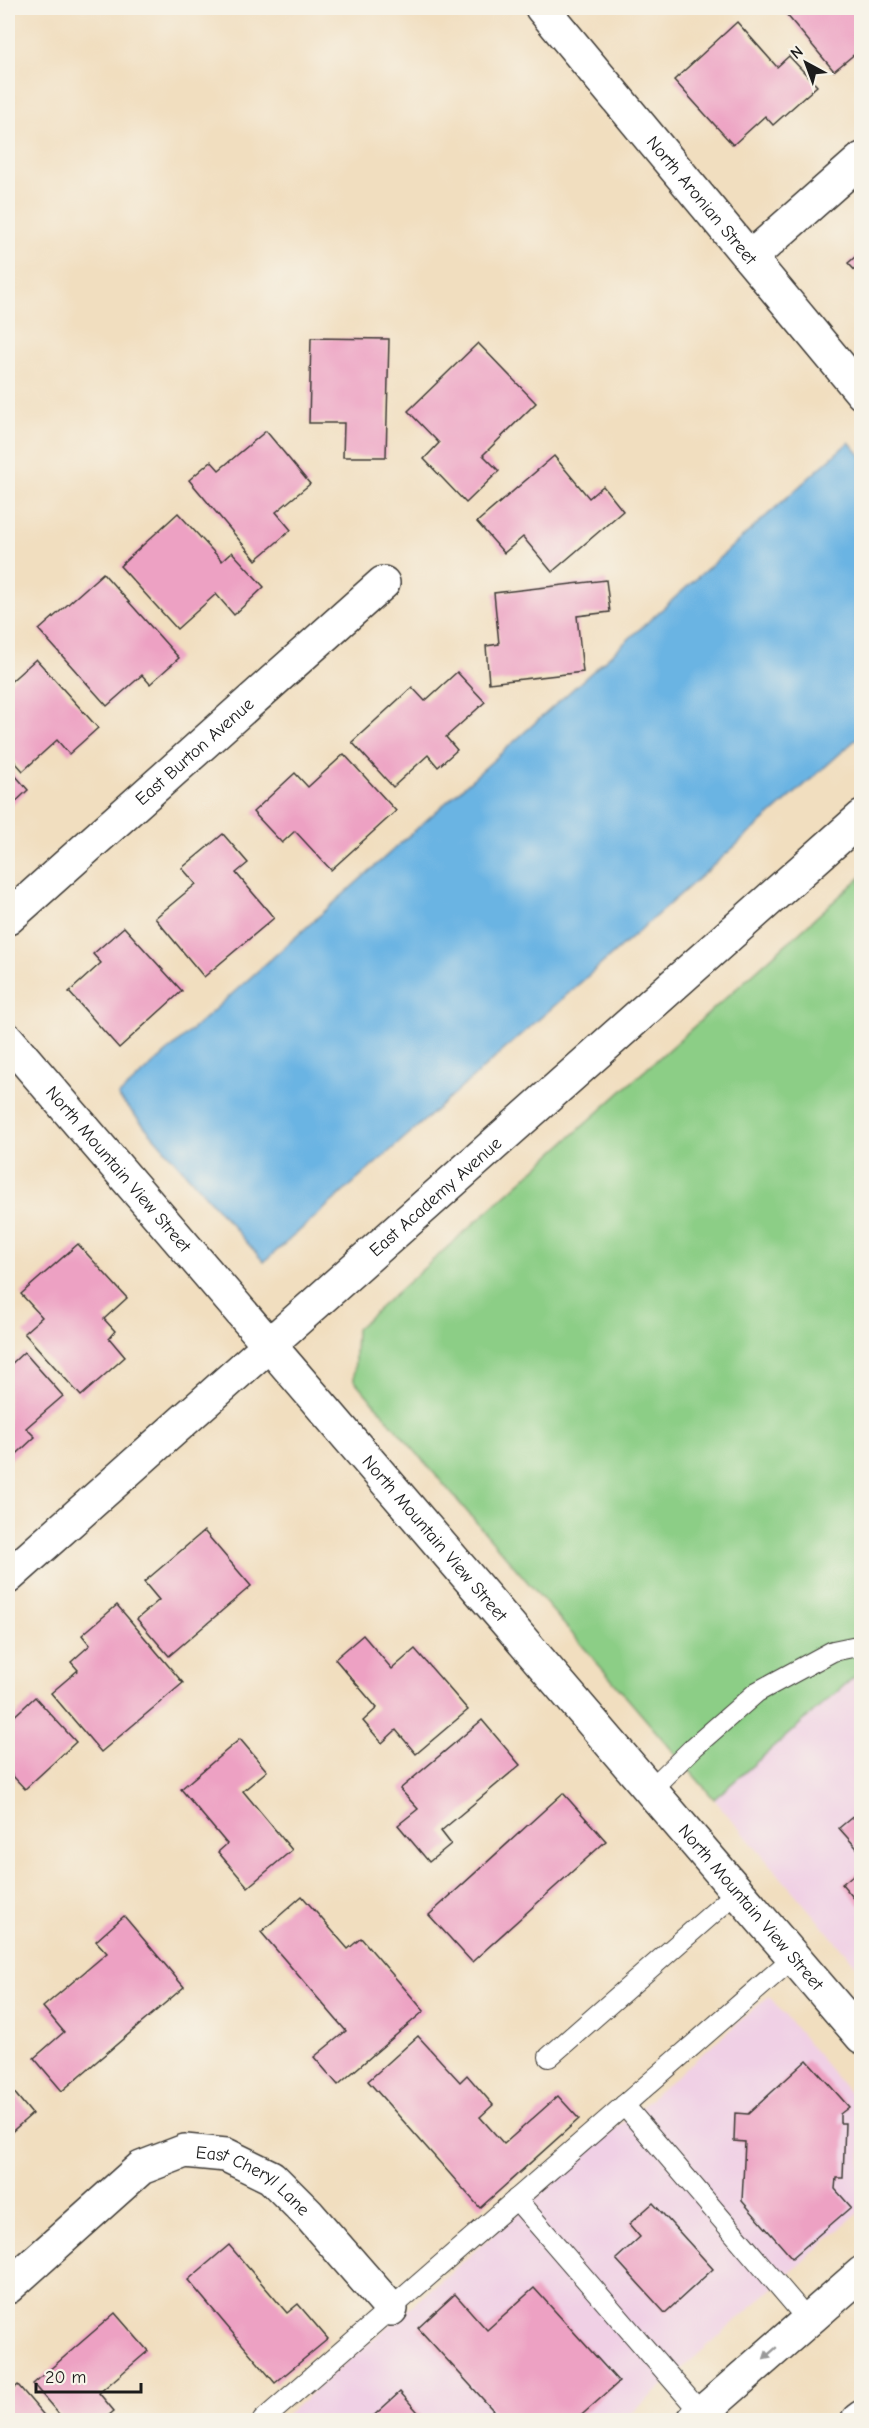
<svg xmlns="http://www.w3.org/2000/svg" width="869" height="2428" viewBox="0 0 869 2428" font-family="'Comic Neue',sans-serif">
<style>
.built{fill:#f0d0e5}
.green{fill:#8cce86;stroke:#547551;stroke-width:1.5}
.water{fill:#6ab4e3;stroke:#436880;stroke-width:1.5}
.building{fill:#eda1c3}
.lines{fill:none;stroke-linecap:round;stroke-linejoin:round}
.service-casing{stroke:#3c3934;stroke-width:22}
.minor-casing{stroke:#3c3934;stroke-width:36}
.primary-casing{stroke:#3c3934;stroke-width:36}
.service{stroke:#fff;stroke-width:20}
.minor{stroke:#fff;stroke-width:33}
.primary{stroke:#fff;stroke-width:33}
.oneway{fill:#999}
.labels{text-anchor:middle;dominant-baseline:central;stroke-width:4.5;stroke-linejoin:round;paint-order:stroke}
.street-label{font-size:18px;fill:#1c1c1c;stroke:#f7f3e8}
</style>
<rect width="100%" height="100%" fill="#f7f3e8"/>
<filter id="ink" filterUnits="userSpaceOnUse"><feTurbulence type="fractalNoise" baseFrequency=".0167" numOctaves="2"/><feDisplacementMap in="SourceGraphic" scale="12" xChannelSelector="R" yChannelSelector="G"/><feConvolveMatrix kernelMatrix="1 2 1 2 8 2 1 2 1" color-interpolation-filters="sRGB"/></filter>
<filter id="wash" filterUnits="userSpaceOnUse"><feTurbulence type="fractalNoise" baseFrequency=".008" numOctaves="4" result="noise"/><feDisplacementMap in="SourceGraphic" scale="24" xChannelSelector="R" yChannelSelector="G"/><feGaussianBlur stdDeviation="1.35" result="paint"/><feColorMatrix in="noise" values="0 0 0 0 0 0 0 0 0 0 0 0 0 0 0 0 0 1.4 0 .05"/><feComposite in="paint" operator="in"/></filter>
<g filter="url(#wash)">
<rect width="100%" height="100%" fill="#f1debf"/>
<g class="built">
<polygon points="861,1671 861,1971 714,1799"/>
<polygon points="769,1996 861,2107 861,2210 624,2420 280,2420"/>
</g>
<polygon class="green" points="861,877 861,1671 714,1799 354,1380 356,1329"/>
<polygon class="water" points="849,442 862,457 861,735 264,1262 118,1096"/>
<g id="blocks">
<g class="building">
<polygon points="781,8 862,8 862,48 834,71"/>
<polygon points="737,22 777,67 789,56 817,86 773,125 765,116 733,145 674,80"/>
<polygon points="862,251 862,278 848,263"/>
<polygon points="311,338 389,339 386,457 343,457 344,423 309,423"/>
<polygon points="478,343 536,403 483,455 499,471 466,503 424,459 439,443 408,411"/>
<polygon points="266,431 310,484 276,512 291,530 256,560 189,480 211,461 219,470"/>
<polygon points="554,456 589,498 603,486 623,511 552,572 523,537 504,553 477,522"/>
<polygon points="178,513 222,561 232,552 264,587 234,615 216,594 177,629 120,566"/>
<polygon points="103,573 179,658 150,684 142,675 107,706 39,630"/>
<polygon points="606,580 610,612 577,616 583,672 489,683 486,646 499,644 494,593"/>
<polygon points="36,659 98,728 69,754 57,740 23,771 8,754 8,684"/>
<polygon points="457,672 485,702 446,737 457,750 438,767 428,755 393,787 352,742 412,687 425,701"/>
<polygon points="344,754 396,811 331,870 295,831 282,843 253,812 295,773 308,787"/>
<polygon points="8,767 28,790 8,809"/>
<polygon points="223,834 248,863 236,873 274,918 204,977 155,918 196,884 182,868"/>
<polygon points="124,927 182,991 119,1048 69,992 101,963 93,954"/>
<polygon points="78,1244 127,1298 104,1319 115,1331 109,1338 125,1357 81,1396 24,1333 42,1317 21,1294"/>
<polygon points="24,1352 63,1396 26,1428 35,1437 8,1462 8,1367"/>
<polygon points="204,1531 251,1586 169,1656 137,1619 159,1600 144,1582"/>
<polygon points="117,1605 183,1683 101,1752 51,1693 78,1670 71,1662 90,1645 82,1635"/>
<polygon points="363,1635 392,1669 415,1649 468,1710 416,1754 396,1730 382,1743 363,1721 377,1708 335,1659"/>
<polygon points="35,1697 76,1742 25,1789 12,1775 8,1779 8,1719 9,1721"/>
<polygon points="482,1720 520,1765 441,1831 451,1844 429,1862 398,1825 418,1809 400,1789"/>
<polygon points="240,1739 267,1771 243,1791 292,1850 248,1887 218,1852 227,1844 181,1789"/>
<polygon points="563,1793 606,1841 472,1962 429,1915"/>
<polygon points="862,1809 862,1854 839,1828"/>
<polygon points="862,1868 862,1908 842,1884"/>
<polygon points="302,1896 348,1949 361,1938 424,2011 338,2085 314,2057 346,2031 261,1932"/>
<polygon points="124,1916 184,1987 62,2091 34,2058 64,2032 43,2007 107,1953 96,1941"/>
<polygon points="418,2036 460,2082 467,2075 493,2105 480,2117 504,2144 558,2096 579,2119 480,2208 368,2081"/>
<polygon points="807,2060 849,2107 840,2114 840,2123 845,2123 843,2178 836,2178 835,2189 851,2207 792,2258 742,2201 745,2142 734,2141 735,2113 748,2114"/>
<polygon points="8,2085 32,2114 8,2135"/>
<polygon points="653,2203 713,2269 665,2313 616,2259 640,2237 629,2224"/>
<polygon points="229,2245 287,2313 298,2304 328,2339 275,2383 188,2280"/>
<polygon points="534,2288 619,2382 576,2420 502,2420 418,2328 455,2294 487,2330"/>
<polygon points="115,2313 148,2351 99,2393 114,2411 103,2420 64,2420 33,2384"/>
<polygon points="18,2385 48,2420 8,2420 8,2394"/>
<polygon points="400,2392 425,2420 369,2420"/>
</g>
</g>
</g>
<g filter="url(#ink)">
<use href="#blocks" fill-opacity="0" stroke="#3c3934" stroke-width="1.5"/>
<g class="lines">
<defs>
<g id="service">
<polyline points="650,1790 694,1747 757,1692 833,1651 862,1645"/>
<polyline points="549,2057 737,1892"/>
<polyline points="624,2105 808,2320"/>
<polyline points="516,2199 702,2414"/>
<polyline points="263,2420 793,1958"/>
</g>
<g id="minor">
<path id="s1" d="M542 8 862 393"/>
<polyline points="750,258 862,159"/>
<path id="s2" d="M8 918 383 583"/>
<path id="s3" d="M8 1040 862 2037"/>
<path id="s4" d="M8 1577 862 817"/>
<path id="s5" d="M8 2287 141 2168 185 2151 226 2155 271 2177 309 2215 391 2309"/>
</g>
<g id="primary">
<polyline points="694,2420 862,2273"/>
<polyline points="858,2420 862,2417"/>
</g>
</defs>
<use href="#service" class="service-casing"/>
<use href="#minor" class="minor-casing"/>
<use href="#primary" class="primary-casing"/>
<use href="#service" class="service"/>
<use href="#minor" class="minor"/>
<use href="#primary" class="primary"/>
</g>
<defs><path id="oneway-solid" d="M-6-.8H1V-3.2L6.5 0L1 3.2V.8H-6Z" transform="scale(1.5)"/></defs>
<use class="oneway" href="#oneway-solid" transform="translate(770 2353) rotate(139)"/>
</g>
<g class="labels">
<g class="street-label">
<text stroke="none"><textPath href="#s1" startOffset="250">North Aronian Street</textPath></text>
<text stroke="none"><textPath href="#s2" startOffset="250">East Burton Avenue</textPath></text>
<text stroke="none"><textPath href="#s3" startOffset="170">North Mountain View Street</textPath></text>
<text stroke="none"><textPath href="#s4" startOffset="572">East Academy Avenue</textPath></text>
<text stroke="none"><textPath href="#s3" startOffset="656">North Mountain View Street</textPath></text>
<text stroke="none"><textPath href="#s3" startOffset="1142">North Mountain View Street</textPath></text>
<text stroke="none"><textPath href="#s5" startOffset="302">East Cheryl Lane</textPath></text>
</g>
</g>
<rect width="869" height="2428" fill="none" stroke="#f7f3e8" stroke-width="30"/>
<g transform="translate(806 63) rotate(319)" stroke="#f7f3e8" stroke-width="4.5" paint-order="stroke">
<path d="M0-4.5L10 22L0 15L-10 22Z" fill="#1c1c1c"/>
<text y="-9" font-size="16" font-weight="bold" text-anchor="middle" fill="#1c1c1c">N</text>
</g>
<path d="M36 2383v9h105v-9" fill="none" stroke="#1c1c1c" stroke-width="3"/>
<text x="45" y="2383" font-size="18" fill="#1c1c1c" stroke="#f7f3e8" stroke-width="4.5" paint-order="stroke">20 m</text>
</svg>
